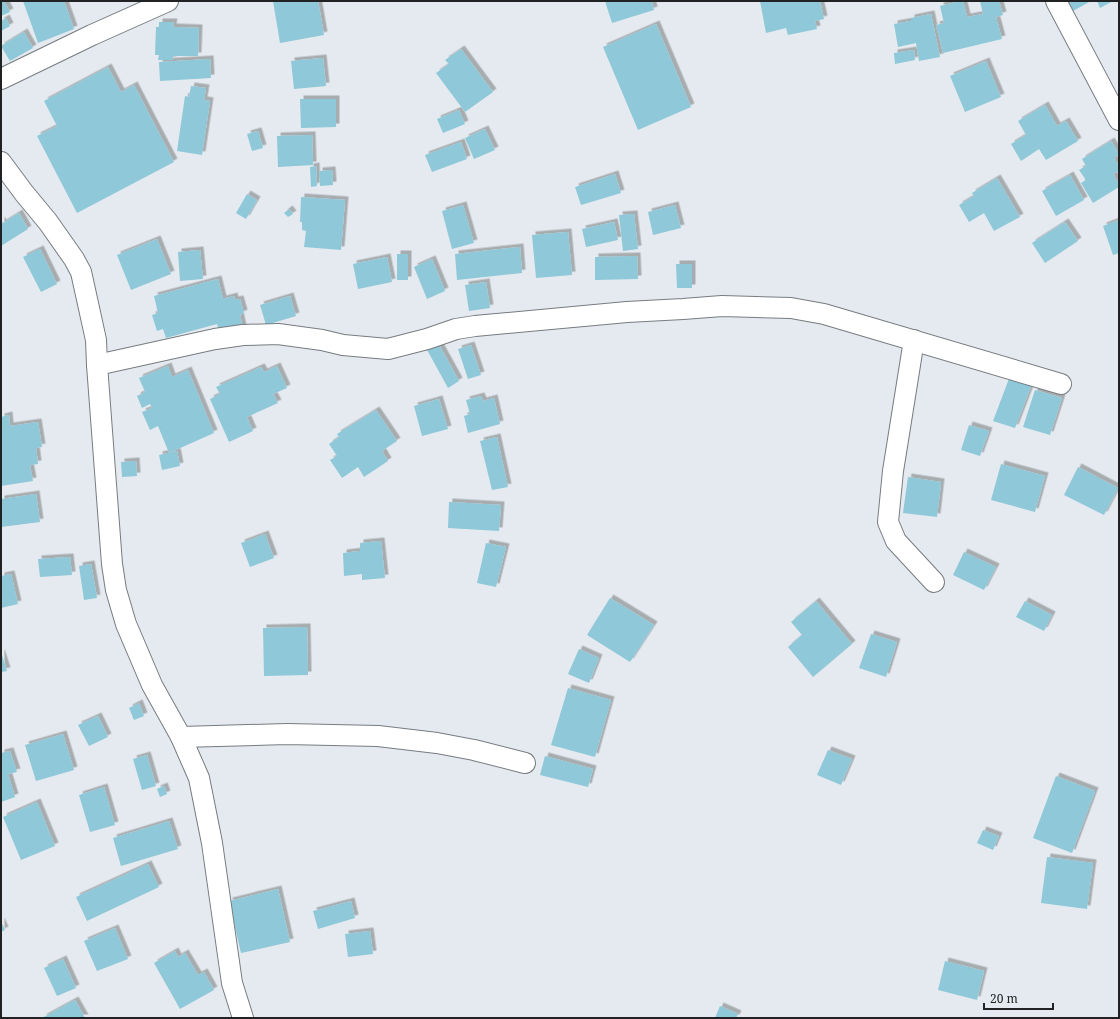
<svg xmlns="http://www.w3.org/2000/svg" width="1120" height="1019" viewBox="0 0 1120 1019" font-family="'Noto Serif',serif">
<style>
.building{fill:#8ec8d9;filter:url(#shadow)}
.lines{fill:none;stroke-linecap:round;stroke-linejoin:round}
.minor-casing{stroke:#777c80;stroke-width:22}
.minor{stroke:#fff;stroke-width:20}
</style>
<defs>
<filter id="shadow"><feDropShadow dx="3.5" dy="-3.5" stdDeviation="0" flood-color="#0004"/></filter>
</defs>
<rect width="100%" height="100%" fill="#e4eaef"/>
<g class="building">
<polygon points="1,1 4,1 10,12 1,16"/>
<polygon points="23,1 64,1 74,29 38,43"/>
<polygon points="273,1 318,1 324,35 280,43"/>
<polygon points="605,1 652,1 654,10 612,23"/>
<polygon points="760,1 820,1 824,19 815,21 817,29 788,35 786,28 766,33"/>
<polygon points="960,1 963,1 967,17 983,14 980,1 999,1 1003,15 996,17 1002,39 943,53 936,25 944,23 940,6"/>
<polygon points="1068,1 1091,1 1073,11"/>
<polygon points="1097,1 1113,1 1100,8"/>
<polygon points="931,14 940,57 919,61 916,43 898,47 894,24 911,21 911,18"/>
<polygon points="6,18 10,26 1,31 1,21"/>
<polygon points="159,22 174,22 173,27 199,28 198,56 173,56 173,60 158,60 159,55 155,55 156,27 159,27"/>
<polygon points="656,24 691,107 638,130 603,47"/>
<polygon points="24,32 33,48 10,61 1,46"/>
<polygon points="461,49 493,92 465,112 436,73 449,64 445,60"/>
<polygon points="914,50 915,60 895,64 894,53"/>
<polygon points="323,58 326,86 294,89 291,61"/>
<polygon points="210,59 211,78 160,81 159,62"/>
<polygon points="986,61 1001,97 965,112 950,76"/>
<polygon points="108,67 121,92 134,85 174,162 77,213 37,136 57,126 44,101"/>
<polygon points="191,86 206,88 204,100 210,101 202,155 177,151 185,96 189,97"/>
<polygon points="300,99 336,99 336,127 301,128"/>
<polygon points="1045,105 1057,126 1066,121 1078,141 1046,160 1039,149 1021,161 1011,144 1026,135 1018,121"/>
<polygon points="459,110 465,124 443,133 437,119"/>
<polygon points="485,129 495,150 474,159 465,138"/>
<polygon points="258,131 263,148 252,151 247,134"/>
<polygon points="312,135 313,165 278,167 277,136"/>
<polygon points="1111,141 1119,154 1114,158 1119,166 1119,171 1113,174 1119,184 1119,187 1093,203 1081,183 1086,180 1079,170 1086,166 1082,159"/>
<polygon points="461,142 467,159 432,172 425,155"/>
<polygon points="316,166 317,186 311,187 310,167"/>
<polygon points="332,170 333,185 320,186 319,171"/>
<polygon points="615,174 621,193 581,205 575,187"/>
<polygon points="1070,175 1084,200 1056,216 1042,191"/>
<polygon points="997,178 1020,217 994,231 984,213 969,222 959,205 974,196 972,193"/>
<polygon points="247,194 257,200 246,219 236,213"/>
<polygon points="301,197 345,200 341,250 304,247 306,231 302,230 302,222 300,222"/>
<polygon points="463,205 474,243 452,249 442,211"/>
<polygon points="675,205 681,228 653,235 648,212"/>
<polygon points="289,209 293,214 288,217 284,213"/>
<polygon points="19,213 28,229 1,246 1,220 3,223"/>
<polygon points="634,214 638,249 623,251 619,215"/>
<polygon points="1119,220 1119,253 1113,255 1103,226"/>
<polygon points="614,222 618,240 586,247 582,229"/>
<polygon points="1065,222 1078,241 1045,263 1032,243"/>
<polygon points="568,232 572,275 536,278 532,235"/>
<polygon points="157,239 171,274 131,290 117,255"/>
<polygon points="520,247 522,273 457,280 455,254"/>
<polygon points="40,249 57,284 41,292 23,257"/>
<polygon points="200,250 203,279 180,281 178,252"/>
<rect x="397" y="254" width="11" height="26"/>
<polygon points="637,256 638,279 595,280 595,257"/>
<polygon points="387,257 392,282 358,289 353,264"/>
<polygon points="432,259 445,291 427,299 414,267"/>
<polygon points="676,264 692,264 692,288 677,288"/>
<polygon points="218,279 223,299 234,296 235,300 240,299 244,313 240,315 243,328 220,334 217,324 166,338 163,329 157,331 152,315 158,313 154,296"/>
<polygon points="486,282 490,308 469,311 465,285"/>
<polygon points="290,296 296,316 266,325 260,305"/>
<polygon points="437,341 459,381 448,388 426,348"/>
<polygon points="471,345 481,375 468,379 458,349"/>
<polygon points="168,366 172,377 188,370 214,433 169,453 158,426 150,430 142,412 152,408 150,404 142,408 137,396 145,392 139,378"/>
<polygon points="277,366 287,388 273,394 278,403 247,417 253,431 229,442 210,399 220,394 216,387 261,367 264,372"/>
<polygon points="1010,376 1032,384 1015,428 993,421"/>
<polygon points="1035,390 1062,398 1050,435 1023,427"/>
<polygon points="481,396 483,401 494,398 500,424 468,433 464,416 470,414 466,400"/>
<polygon points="439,399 448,429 422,436 414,406"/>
<polygon points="376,410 397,441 382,451 388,461 364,477 358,467 342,478 330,460 337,456 329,444 339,437 337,434"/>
<polygon points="9,415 10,426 38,422 42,447 36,448 38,464 30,465 33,481 1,486 1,417"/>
<polygon points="969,425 989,431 980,456 961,450"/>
<polygon points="497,437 508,487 492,490 480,441"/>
<polygon points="177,451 180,466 162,470 159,455"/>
<polygon points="136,461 137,476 122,477 121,462"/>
<polygon points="1001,464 1045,476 1035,512 991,500"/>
<polygon points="1078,467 1118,488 1104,515 1064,495"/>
<polygon points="908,477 941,482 937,517 903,513"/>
<polygon points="36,494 40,522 1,527 1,499"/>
<polygon points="449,502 501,505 499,531 448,528"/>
<polygon points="265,534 274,558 250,567 241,543"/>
<polygon points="381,541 385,578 362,580 362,574 344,576 343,553 360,551 360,543"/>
<polygon points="486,543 506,547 496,587 477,583"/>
<polygon points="964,552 996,567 984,590 953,575"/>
<polygon points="70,557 72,575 40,577 38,559"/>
<polygon points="91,564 97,598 84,600 79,566"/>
<polygon points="11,574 18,604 1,608 1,576"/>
<polygon points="610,598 654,625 630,662 587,635"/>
<polygon points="816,601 852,644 813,677 788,647 802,635 791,622"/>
<polygon points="1025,601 1052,615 1044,631 1016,617"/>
<polygon points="307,627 308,675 264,676 263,628"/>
<polygon points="871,634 897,642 886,677 859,668"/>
<polygon points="579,649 599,658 589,683 568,674"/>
<polygon points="1,652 7,671 1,672"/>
<polygon points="568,688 611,700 595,757 551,745"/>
<polygon points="139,703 144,716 134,720 129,708"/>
<polygon points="98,716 108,737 89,746 78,725"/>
<polygon points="63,734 74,770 36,781 25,745"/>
<polygon points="828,750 852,759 841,785 817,775"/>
<polygon points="10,751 17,772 8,774 15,797 1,802 1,753"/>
<polygon points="147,755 156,786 142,790 133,759"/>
<polygon points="545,756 593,769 588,787 540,775"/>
<polygon points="1056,776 1095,791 1072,853 1033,838"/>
<polygon points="164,786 167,794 160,797 157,789"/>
<polygon points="104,787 115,825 90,832 79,795"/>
<polygon points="37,802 55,846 21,860 3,817"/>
<polygon points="169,821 178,849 121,866 113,838"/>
<polygon points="983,830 999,836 993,850 977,843"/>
<polygon points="1047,857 1093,863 1087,909 1041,903"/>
<polygon points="148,864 159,887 87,921 76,897"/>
<polygon points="278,889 290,942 241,953 229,901"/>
<polygon points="351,901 355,918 318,929 313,911"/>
<polygon points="1,921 5,930 1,932"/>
<polygon points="115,928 128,959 97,971 84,941"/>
<polygon points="370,931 373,954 348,957 345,934"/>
<polygon points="175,951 178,957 185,953 198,975 204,972 214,990 180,1009 154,963"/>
<polygon points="63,959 76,988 57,996 44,968"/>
<polygon points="945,961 984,971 977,1000 938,990"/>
<polygon points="75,1000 85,1018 42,1018"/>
<polygon points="720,1006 738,1014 736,1018 715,1018"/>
</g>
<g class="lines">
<defs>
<g id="minor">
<polyline points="1056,1 1119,120"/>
<polyline points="1,79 92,35 168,1"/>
<polyline points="1,162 24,193 48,222 74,259 81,272 85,290 96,340 97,365 112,564 116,590 126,624 152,685 181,737 199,778 212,843 232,983 243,1018"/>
<polyline points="914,340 893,471 888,522 896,541 934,582"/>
<polyline points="97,365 215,339 243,335 278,334 322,340 343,345 388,349 427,339 456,329 475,326 627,312 683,309 722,306 791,308 824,314 1061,384"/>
<polyline points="181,737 287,734 378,736 437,743 474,750 525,763"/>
</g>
</defs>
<use href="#minor" class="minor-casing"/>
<use href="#minor" class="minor"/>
</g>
<rect width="1120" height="1019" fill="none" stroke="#202223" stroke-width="4"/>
<path d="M984 1003v6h69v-6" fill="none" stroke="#202223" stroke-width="2"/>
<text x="990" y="1003" font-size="12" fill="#202223" stroke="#e4eaef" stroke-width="3" paint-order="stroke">20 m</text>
</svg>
